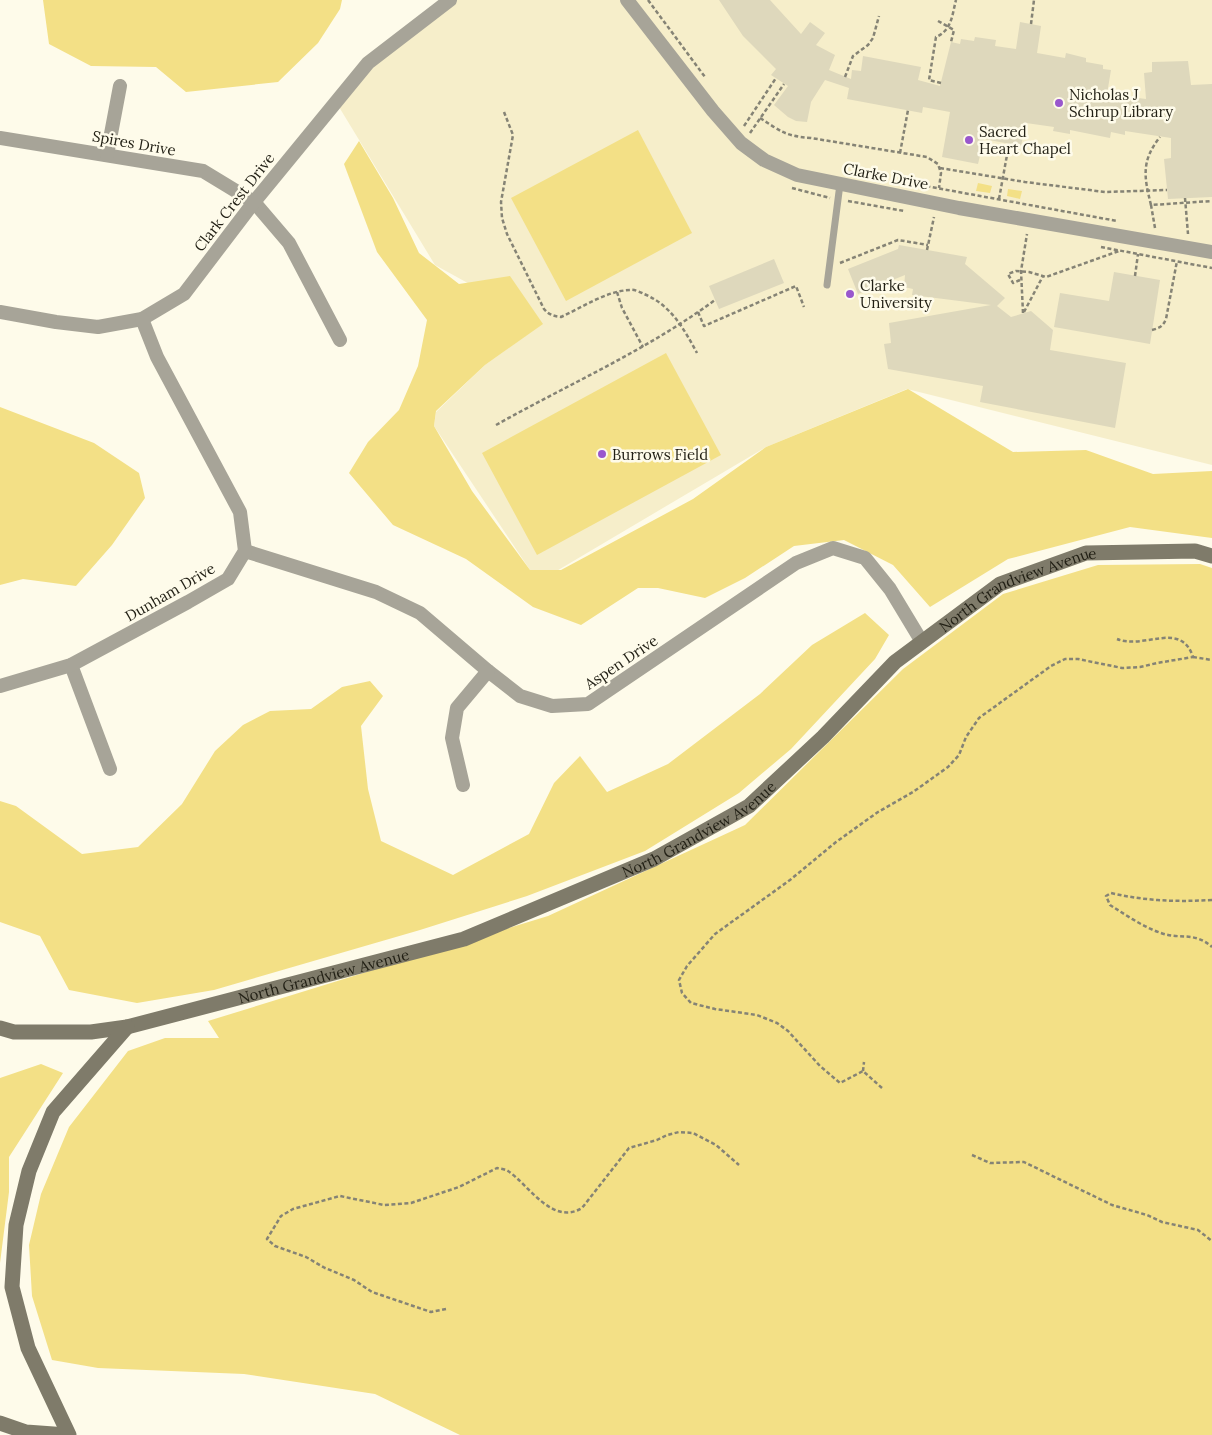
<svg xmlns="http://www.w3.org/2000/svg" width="1212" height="1435" viewBox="0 0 1212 1435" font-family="Lora,serif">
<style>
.built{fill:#f6eeca}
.green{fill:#f3e086}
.building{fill:#ded8bc}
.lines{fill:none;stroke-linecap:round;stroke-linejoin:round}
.path{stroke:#858375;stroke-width:2.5;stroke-dasharray:4 2.5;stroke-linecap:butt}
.lane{stroke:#a7a498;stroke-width:7}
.street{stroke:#a7a498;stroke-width:14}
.secondary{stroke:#7f7b6a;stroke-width:15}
.poi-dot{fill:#9957cd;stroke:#fefbea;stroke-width:2}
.labels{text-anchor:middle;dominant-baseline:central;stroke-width:5;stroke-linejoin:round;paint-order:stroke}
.poi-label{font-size:15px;fill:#211f14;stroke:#fefbea;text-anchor:start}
.street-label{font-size:15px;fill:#211f14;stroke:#fefbea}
</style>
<rect width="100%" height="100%" fill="#fefbea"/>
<polygon class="built" points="450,0 1212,0 1212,465 907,389 766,447 538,582 434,426 436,412 485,365 542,324 435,265 336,102 368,63"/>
<g class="green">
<polygon points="43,0 342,0 340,9 318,43 278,82 186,92 156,67 91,66 49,44"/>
<polygon points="638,130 692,233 566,301 511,198"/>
<polygon points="359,141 393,198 419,253 459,284 510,276 543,324 485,365 436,411 434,426 472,491 530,570 561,570 693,499 766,447 908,389 1013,452 1086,450 1153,474 1212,471 1212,538 1130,527 1008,559 930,607 893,565 844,540 794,546 745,578 705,598 658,588 638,588 581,625 533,607 466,559 393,525 349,473 368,442 399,410 418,366 427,320 377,252 344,164"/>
<polygon points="978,183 992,186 990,193 976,191"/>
<polygon points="1008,189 1022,191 1020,199 1007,196"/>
<polygon points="666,353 721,455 537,555 482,453"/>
<polygon points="0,407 94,443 139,473 145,498 112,545 76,586 23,579 0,585"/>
<polygon points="1200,564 1212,568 1212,1435 460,1435 375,1394 244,1374 98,1368 52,1360 32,1296 29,1245 41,1194 69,1127 128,1051 165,1038 219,1038 208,1021 548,916 745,825 903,669 1003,594 1098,565"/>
<polygon points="865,613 889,635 875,659 791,749 739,793 645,851 527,896 420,930 214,990 137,1003 69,990 40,936 0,922 0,801 16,806 82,854 138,847 182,804 215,751 243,725 270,711 311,709 342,687 370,681 383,696 361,726 368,789 381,841 453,875 529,834 554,783 580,756 607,792 668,764 760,694 812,645"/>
<polygon points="41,1064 63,1073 9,1157 9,1192 0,1263 0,1078"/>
</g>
<g class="building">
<polygon points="719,0 770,0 801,34 810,22 825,33 816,45 835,55 829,70 851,79 852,70 861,71 863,56 921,67 918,80 940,86 951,42 960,44 961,39 974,41 975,37 996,40 995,46 1016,49 1020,22 1041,26 1037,53 1065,58 1066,53 1086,58 1086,62 1103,65 1103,69 1111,70 1107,94 1146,99 1144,73 1152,72 1152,62 1188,61 1191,85 1212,84 1212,197 1168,199 1164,159 1171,158 1171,138 1125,131 1125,135 1111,132 1110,138 1070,130 1070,134 1053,131 1054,127 1026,123 1021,146 984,139 978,164 942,157 950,112 923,107 922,113 847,99 849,88 825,80 811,102 807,122 796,121 788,117 774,105 788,86 771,75 776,69 743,36"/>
<polygon points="899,245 967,257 965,264 1005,298 997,306 1011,317 1031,311 1053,330 1050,350 1126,363 1115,428 980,402 983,386 888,369 884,344 891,343 889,323 991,305 912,295 913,289 904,287 905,275 858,294 848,269 898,249"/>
<polygon points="774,259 784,283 719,309 709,286"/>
<polygon points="1114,272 1160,280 1150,344 1054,327 1060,293 1109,301"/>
</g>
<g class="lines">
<g class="path">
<polyline points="648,0 705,77"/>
<polyline points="938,21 954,30 951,42"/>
<polyline points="1031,24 1034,0"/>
<polyline points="845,77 853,56 868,45 873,38 879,16"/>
<path d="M941 83 929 80 936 37C952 30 952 15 956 0"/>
<path d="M504 112 513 135 501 202 502 218 507 234 544 309C549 315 554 316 561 317 583 307 606 291 630 290 634 289 640 292 644 294 671 305 684 329 697 353"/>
<path d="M760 118C782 132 785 136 811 138L927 157 938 164 941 173 939 188"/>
<polyline points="744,126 776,78"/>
<polyline points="750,133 784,84"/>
<polyline points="900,153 908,110"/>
<polyline points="940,168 1025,182 1105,192 1167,190"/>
<polyline points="920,185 1117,221"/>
<polyline points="792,188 830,198"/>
<polyline points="1185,198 1188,234"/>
<polyline points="999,199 1009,144"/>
<polyline points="848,201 904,211"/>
<path d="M1151 205C1144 177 1141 161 1160 137"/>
<polyline points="1155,228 1151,205 1212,201"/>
<polyline points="1101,247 1212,268"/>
<polyline points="927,250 934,217"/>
<polyline points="840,263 898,240 928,245"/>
<polyline points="1135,276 1138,254"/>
<polyline points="1020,280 1013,283 1008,274 1016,271 1029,272 1046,277 1119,251"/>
<polyline points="617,292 622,308 643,347"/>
<polyline points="698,312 704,326 796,286 804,307"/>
<polyline points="1024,312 1043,276"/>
<polyline points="1023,313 1021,271 1027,234"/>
<path d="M1152 330C1160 328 1163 326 1166 319L1177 261"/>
<path d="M496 425C569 384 647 350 715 300"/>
<polyline points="1193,657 1212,660"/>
<path d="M1212 900C1177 902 1145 901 1111 893L1106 896 1110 905C1126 915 1143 927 1161 933 1180 940 1194 931 1212 947"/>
<polyline points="863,1071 864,1062"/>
<path d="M882 1088 863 1071 840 1083 820 1066 788 1031 777 1023 757 1015 715 1009 691 1003 682 993 679 980 687 966 715 934 790 880 836 842 878 812 913 792 948 767 959 755 966 737 979 718 1051 666 1065 659H1078L1122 668 1140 667 1157 663 1193 657C1181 620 1144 650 1117 639"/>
<polyline points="972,1155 990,1163 1024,1162 1112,1205 1147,1215 1162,1222 1198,1230 1212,1241"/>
<path d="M446 1309 431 1312 372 1292 354 1280 325 1268 306 1257 275 1246 267 1239 281 1216 293 1209 340 1196 384 1205 411 1203 459 1187 497 1168C501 1169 505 1169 508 1171 529 1185 552 1226 582 1208L629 1148 657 1140 667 1135 679 1132 693 1133 716 1145 739 1165"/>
</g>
<polyline class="lane" points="827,285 840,184"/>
<g class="street">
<polyline points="627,0 713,111 741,143 764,160 797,175 959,208 1212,252"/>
<polyline points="0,138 203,171 254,202 289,243 340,340"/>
<polyline points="107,155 120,86"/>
<polyline points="0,312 56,322 98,327 142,319 184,294 254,202 368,63 450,0"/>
<polyline points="245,551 376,592 420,613 488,671 520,696 552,706 588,704 796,563 833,548 865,558 890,589 922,642"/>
<polyline points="71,665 110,769"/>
<polyline points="0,686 71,665 188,602 228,579 245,551 240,512 157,357 142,319"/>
<polyline points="463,785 452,738 457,708 488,671"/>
</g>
<g class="secondary">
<path id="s1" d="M0 1028 14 1032H91L127 1027 464 939 654 859 749 806 823 737 895 662 1000 584 1086 553 1195 551 1212 556"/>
<polyline points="0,1423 26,1432 67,1435"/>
<polyline points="69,1435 28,1348 12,1287 16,1225 29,1171 53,1112 127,1027"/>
</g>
</g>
<g class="poi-dot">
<circle cx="1059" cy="103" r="5"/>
<circle cx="969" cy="140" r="5"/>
<circle cx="850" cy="294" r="5"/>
<circle cx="602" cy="454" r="5"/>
</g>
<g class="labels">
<g class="poi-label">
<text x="1069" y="94">Nicholas J<tspan x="1069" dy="17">Schrup Library</tspan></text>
<text x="979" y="131">Sacred<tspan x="979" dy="17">Heart Chapel</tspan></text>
<text x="860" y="285">Clarke<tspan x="860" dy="17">University</tspan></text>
<text x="612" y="454">Burrows Field</text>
</g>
<g class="street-label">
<text transform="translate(134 143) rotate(10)">Spires Drive</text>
<text transform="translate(886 176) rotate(11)">Clarke Drive</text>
<text transform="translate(234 202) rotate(-52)">Clark Crest Drive</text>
<text transform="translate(170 592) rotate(-30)">Dunham Drive</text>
<text stroke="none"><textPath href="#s1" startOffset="1141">North Grandview Avenue</textPath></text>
<text transform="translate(621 662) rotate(-34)">Aspen Drive</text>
<text stroke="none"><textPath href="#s1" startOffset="736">North Grandview Avenue</textPath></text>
<text stroke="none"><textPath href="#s1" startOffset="331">North Grandview Avenue</textPath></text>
</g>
</g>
</svg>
